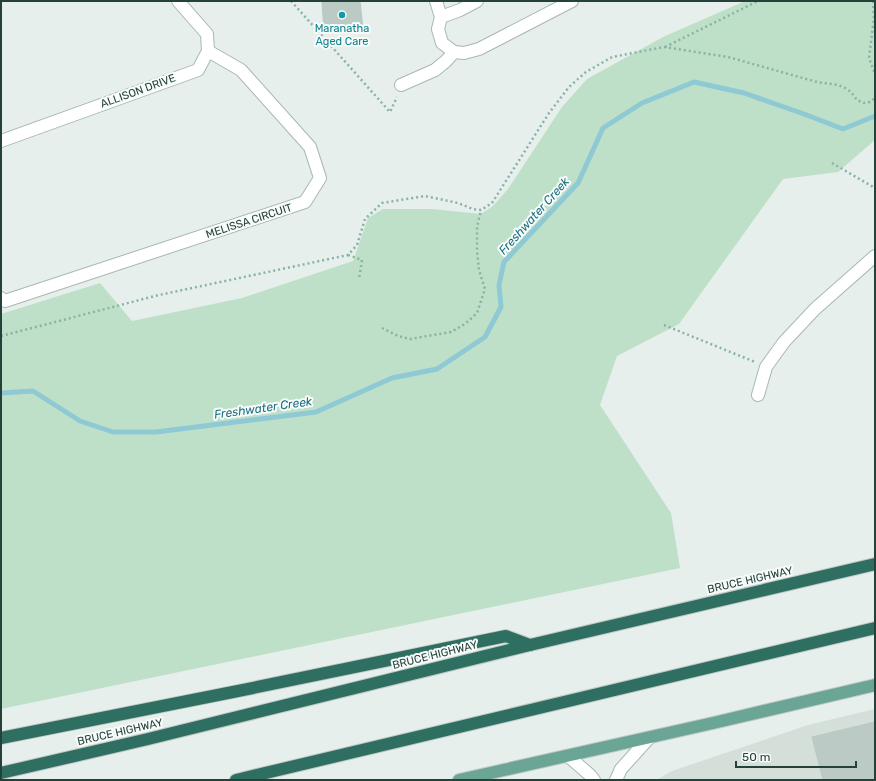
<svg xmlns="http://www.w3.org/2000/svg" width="876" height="781" viewBox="0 0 876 781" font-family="Rubik,sans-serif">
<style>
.built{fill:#d4dfda}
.green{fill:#bfe0c8}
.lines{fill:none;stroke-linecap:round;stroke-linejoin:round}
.stream{stroke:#8ec9d4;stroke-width:5}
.building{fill:#bbcac4;stroke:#b8c9c2}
.minor-casing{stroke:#a8b8b2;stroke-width:14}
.major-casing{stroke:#c2cac8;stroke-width:14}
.highway-casing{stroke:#c2cac8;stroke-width:14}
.path{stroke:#86b3a5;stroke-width:2.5;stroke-dasharray:2 3;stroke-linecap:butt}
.minor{stroke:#fff;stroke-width:12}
.major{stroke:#6aa596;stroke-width:12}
.highway{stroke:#2f6f62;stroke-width:12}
.culture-dot{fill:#0f9aa8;stroke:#f7fbf9;stroke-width:1.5}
.labels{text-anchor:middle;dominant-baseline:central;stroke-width:4;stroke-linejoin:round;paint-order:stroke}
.culture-label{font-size:11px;fill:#0d838f;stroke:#f7fbf9}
.street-label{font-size:11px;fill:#24423a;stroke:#f7fbf9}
.water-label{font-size:12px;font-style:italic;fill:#1c6f80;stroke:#f7fbf9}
</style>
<rect width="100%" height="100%" fill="#e6efeb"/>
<polygon class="built" points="875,709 875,780 656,780 672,771 808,725"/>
<polygon class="green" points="745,1 875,1 875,140 838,172 783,179 679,324 617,356 600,405 671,513 680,568 1,709 1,314 100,283 132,321 242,298 353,261 368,218 383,209 432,209 481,214 493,206 508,189 562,107 587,79 663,37"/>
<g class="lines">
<polyline class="stream" points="1,393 33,391 80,421 113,432 156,432 316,412 392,378 437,369 485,337 501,307 499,285 504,262 578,183 603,128 642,103 694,82 744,93 804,114 843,129 875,116"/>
</g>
<g class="building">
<polygon points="322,1 360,1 363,29 324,32"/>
<polygon points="875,722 875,780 823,780 812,737"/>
</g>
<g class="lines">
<defs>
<g id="minor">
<polyline points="436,1 441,17 438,29 442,43 454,52"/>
<polyline points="441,17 460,10 477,1"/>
<polyline points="401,85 435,70 446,61 454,52 464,53 479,49 572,1"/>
<polyline points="1,141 198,70 208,51 207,34 178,1"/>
<polyline points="1,298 5,301 305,202 320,178 310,147 241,70 208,51"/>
<polyline points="758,395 766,367 784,342 815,309 875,256"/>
<polyline points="568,756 590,775 594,780"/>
<polyline points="616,780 621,769 649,738"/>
</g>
<polyline id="major" points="459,780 713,723 875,685"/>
<g id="highway">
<polyline points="1,738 233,692 506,636 530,645"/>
<polyline points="1,773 148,739 530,645 875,564"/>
<polyline points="236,780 875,628"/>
</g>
</defs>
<use href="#minor" class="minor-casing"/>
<use href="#major" class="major-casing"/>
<use href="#highway" class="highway-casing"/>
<g class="path">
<polyline points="291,1 390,112 397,97"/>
<polyline points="873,1 874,18 869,58 875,74"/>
<polyline points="665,47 758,1"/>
<polyline points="832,163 875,188"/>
<polyline points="348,255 362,260 359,279"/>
<polyline points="664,325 755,362"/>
<polyline points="382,328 398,336 410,339 451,332 465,324 477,313 485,289 479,270 477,251 477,227 481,210"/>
<polyline points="1,336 159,295 348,255 357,245 365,219 382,203 425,196 458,203 473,209 481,210 492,203 549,113 569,87 586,72 612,57 664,47 728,57 817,82 838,85 845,88 851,92 857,100 864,103 870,102 875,98"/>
</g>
<use href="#minor" class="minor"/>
<use href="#major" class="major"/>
<use href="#highway" class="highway"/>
</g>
<circle class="culture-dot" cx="342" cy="15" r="4"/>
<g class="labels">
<g class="culture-label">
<text x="342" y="28">Maranatha<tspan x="342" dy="13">Aged Care</tspan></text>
</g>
<g class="street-label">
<text transform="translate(138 91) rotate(-20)">ALLISON DRIVE</text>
<text transform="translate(249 221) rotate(-18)">MELISSA CIRCUIT</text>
<text transform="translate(750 580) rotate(-13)">BRUCE HIGHWAY</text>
<text transform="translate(435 655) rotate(-14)">BRUCE HIGHWAY</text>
<text transform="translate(120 732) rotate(-13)">BRUCE HIGHWAY</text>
</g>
<g class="water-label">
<text transform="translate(534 216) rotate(-48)">Freshwater Creek</text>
<text transform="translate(263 408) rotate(-8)">Freshwater Creek</text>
</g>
</g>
<rect width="876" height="781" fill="none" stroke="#24423a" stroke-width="4"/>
<path d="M736 761v6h120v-6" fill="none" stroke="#24423a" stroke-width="2"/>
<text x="742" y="761" font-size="12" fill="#24423a" stroke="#f7fbf9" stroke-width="3" paint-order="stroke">50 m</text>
</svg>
